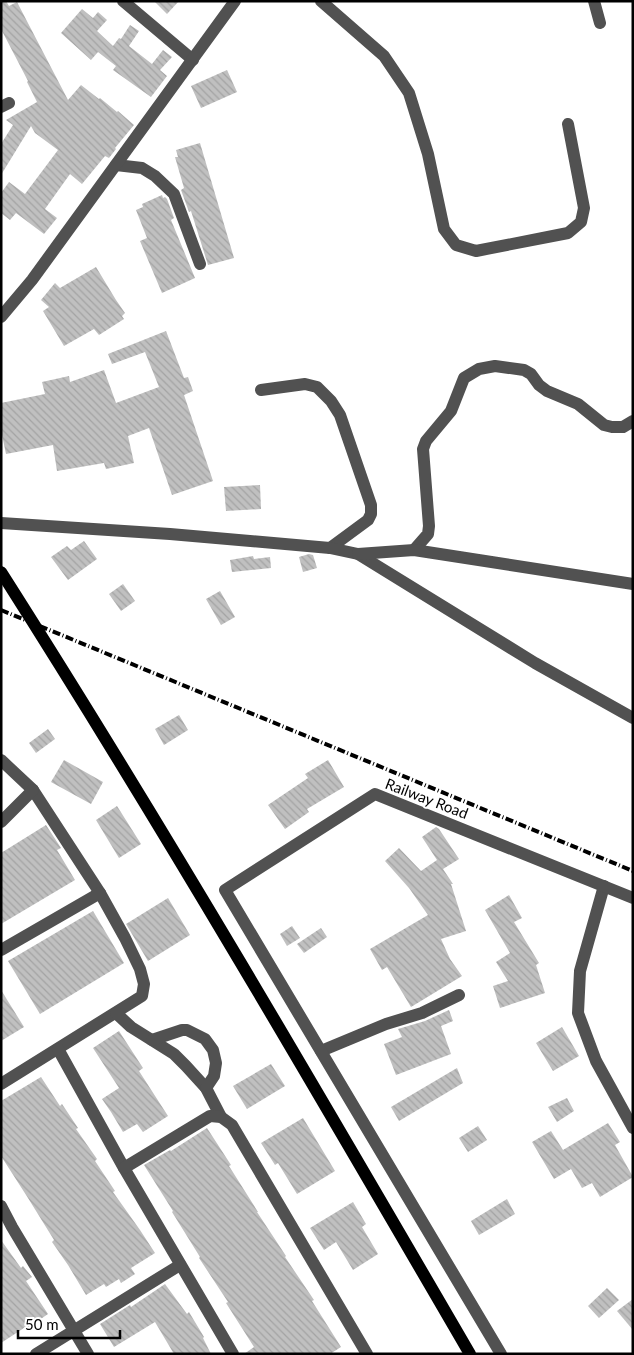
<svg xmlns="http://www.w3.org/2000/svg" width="634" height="1355" viewBox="0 0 634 1355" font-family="Lato,sans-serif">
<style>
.building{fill:url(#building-back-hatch)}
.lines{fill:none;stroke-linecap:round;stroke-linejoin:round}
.minor{stroke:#515151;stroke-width:12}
.major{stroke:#000;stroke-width:12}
.rail{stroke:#000;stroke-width:4;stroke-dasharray:8 2.5 1 2.5;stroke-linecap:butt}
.labels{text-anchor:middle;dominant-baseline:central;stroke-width:4;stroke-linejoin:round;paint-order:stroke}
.street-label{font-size:15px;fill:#000;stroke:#fff}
</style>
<defs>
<pattern id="building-back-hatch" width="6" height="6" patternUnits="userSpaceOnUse" patternTransform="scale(1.25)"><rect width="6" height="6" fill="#c0c0c0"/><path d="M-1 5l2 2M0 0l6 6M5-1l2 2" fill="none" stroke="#a3a3a3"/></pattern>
</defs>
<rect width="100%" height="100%" fill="#fff"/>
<g class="building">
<polygon points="1,1 6,1 9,6 17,2 68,100 81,85 99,99 100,98 117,112 118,111 134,125 115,148 116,149 109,158 105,156 82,184 70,174 45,209 57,218 44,234 16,213 10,220 1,213 1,193 9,182 25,194 58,150 35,133 31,126 1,175 1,144 13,125 6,120 37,102 27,82 28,81 1,29"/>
<polygon points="154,1 179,1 167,14"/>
<polygon points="82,9 93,18 98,12 107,20 97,31 113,46 119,38 121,39 130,25 139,31 129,46 152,64 163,50 172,57 160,70 167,76 151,97 113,70 116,66 98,52 91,60 61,33"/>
<polygon points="227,70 237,92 201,108 191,86"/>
<polygon points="200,143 234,258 208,265 191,211 189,212 181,190 184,188 175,157 178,157 176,150"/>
<polygon points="162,195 163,198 165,197 167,199 174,218 171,220 195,278 162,293 140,241 147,238 136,210 143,207 142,204"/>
<polygon points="96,267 116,300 125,313 122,316 124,319 99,335 94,329 64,346 43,311 49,307 41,300 55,283 60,288"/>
<polygon points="166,331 184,378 188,377 193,391 184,395 213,481 172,495 149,428 128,436 134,463 106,469 104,463 57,471 53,445 6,454 1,430 1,403 45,394 42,382 69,376 70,382 104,370 116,403 159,387 145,352 112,364 108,354"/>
<polygon points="260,485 261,509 226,511 224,487"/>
<polygon points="84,541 97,559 68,580 51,557 67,546 71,550"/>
<polygon points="309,554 313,555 317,568 303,572 299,557"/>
<polygon points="253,556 254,559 270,557 271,568 232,572 230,560"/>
<polygon points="123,584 135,601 121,611 109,594"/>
<polygon points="220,591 235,617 221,625 206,599"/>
<polygon points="179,715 188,730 164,745 155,729"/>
<polygon points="48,729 55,739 36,753 29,743"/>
<polygon points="64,760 103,782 91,804 51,782"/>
<polygon points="328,760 344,787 307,809 309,812 285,829 268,805 308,778 305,774"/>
<polygon points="117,806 141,844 119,858 96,820"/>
<polygon points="46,825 61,848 57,850 75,880 1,924 1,853"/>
<polygon points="436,827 439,829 459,859 443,869 453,884 451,884 466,931 441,939 450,959 462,976 411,1007 387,967 382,970 370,949 428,915 409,888 385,861 399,848 421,871 437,860 422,837"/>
<polygon points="509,895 522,918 514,922 539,963 536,965 545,993 500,1008 493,986 508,981 496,962 510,953 485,910"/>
<polygon points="168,898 190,935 148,961 126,924"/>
<polygon points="93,911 124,963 40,1014 8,961"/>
<polygon points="292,926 300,938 287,946 280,934"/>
<polygon points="321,928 327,937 304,953 297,944"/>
<polygon points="1,990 24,1027 1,1041"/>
<polygon points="449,1010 453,1021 441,1026 451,1054 396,1075 384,1044 402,1037 398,1029 425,1021"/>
<polygon points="562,1027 579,1056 553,1071 536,1043"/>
<polygon points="119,1031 143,1068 139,1071 168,1116 143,1132 137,1124 123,1132 111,1112 102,1099 119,1088 93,1048"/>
<polygon points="271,1064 285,1086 247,1109 233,1086"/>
<polygon points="457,1068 463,1083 399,1121 391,1107"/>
<polygon points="41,1077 60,1106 62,1104 78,1128 76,1129 97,1159 95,1161 115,1191 113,1192 140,1230 155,1253 131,1268 135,1274 121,1283 119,1279 106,1287 104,1284 86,1295 68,1265 52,1242 54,1240 28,1198 1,1156 1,1101"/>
<polygon points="567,1098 574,1111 557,1122 548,1107"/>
<polygon points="303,1118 335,1171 297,1194 278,1163 275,1165 261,1143"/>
<polygon points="608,1123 620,1142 615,1145 633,1177 600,1197 592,1183 582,1188 571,1169 554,1179 532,1142 551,1131 563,1150"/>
<polygon points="478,1126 487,1140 468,1152 459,1138"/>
<polygon points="207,1128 231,1165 229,1166 258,1212 257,1212 286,1256 285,1257 314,1300 312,1301 341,1347 330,1354 244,1354 254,1347 226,1303 228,1302 199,1258 200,1257 172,1212 173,1211 144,1165 170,1150 171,1151"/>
<polygon points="507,1199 515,1214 479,1235 471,1221"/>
<polygon points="353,1202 366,1224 362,1227 378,1254 353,1270 336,1242 324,1250 310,1228"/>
<polygon points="1,1240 21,1268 23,1266 32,1277 26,1281 48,1314 26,1329 24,1328 1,1343"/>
<polygon points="165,1284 187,1314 189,1312 204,1337 203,1338 211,1354 174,1354 155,1322 114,1347 100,1324 130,1305 131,1307"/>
<polygon points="607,1288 619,1300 599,1318 588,1306"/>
<polygon points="633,1299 633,1330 617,1311"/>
</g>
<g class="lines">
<g class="minor">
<polyline points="123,1 193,60"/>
<polyline points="321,1 384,56 409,93 428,154 444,229 456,245 476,251 568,233 581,222 584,208 568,124"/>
<polyline points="594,1 600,23"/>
<polyline points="1,107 9,103"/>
<polyline points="116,165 142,168 155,176 174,194 200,264"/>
<polyline points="1,317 32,280 235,1"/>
<polyline points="261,390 305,384 317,387 331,401 340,415 371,505 371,514 368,520 330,548"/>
<polyline points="1,523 170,534 330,548 358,554 535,663 633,718"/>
<polyline points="414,550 428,534 429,526 423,449 426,441 451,411 464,378 479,369 495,366 524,370 531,374 539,385 547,391 578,404 604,425 612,427 623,427 633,421"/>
<polyline points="358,554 414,550 633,584"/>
<polyline points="1,760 33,790 100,893 125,938 140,969 144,984 142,996 1,1084"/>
<polyline points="1,822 33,790"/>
<polyline points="604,886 580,971 578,1013 596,1061 633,1128"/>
<polyline points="1,950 100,893"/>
<polyline points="116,1013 131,1027 174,1054 186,1066 206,1088 221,1117"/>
<polyline points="152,1040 182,1030 187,1030 205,1039 213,1050 216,1063 214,1076 206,1088"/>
<polyline points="58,1049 124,1168 233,1354"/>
<polyline points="321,1051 386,1024 422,1013 459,995"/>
<polyline points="124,1168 210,1116 221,1117 232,1125 367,1354"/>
<polyline points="1,1206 12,1227 88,1354"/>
<polyline points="36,1354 180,1265"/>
<polyline points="501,1354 225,890 375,794 633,898"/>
</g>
<path class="major" d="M1 572C164 828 317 1091 470 1354"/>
<polyline class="rail" points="1,610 633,871"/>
</g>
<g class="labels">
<g class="street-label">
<text transform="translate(427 798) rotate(21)">Railway Road</text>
</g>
</g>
<rect width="634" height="1355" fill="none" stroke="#000000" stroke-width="5"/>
<path d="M18 1330v8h102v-8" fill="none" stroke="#000000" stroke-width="2.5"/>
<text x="25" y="1330" font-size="15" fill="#000000" stroke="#ffffff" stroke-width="4" paint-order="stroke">50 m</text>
</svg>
